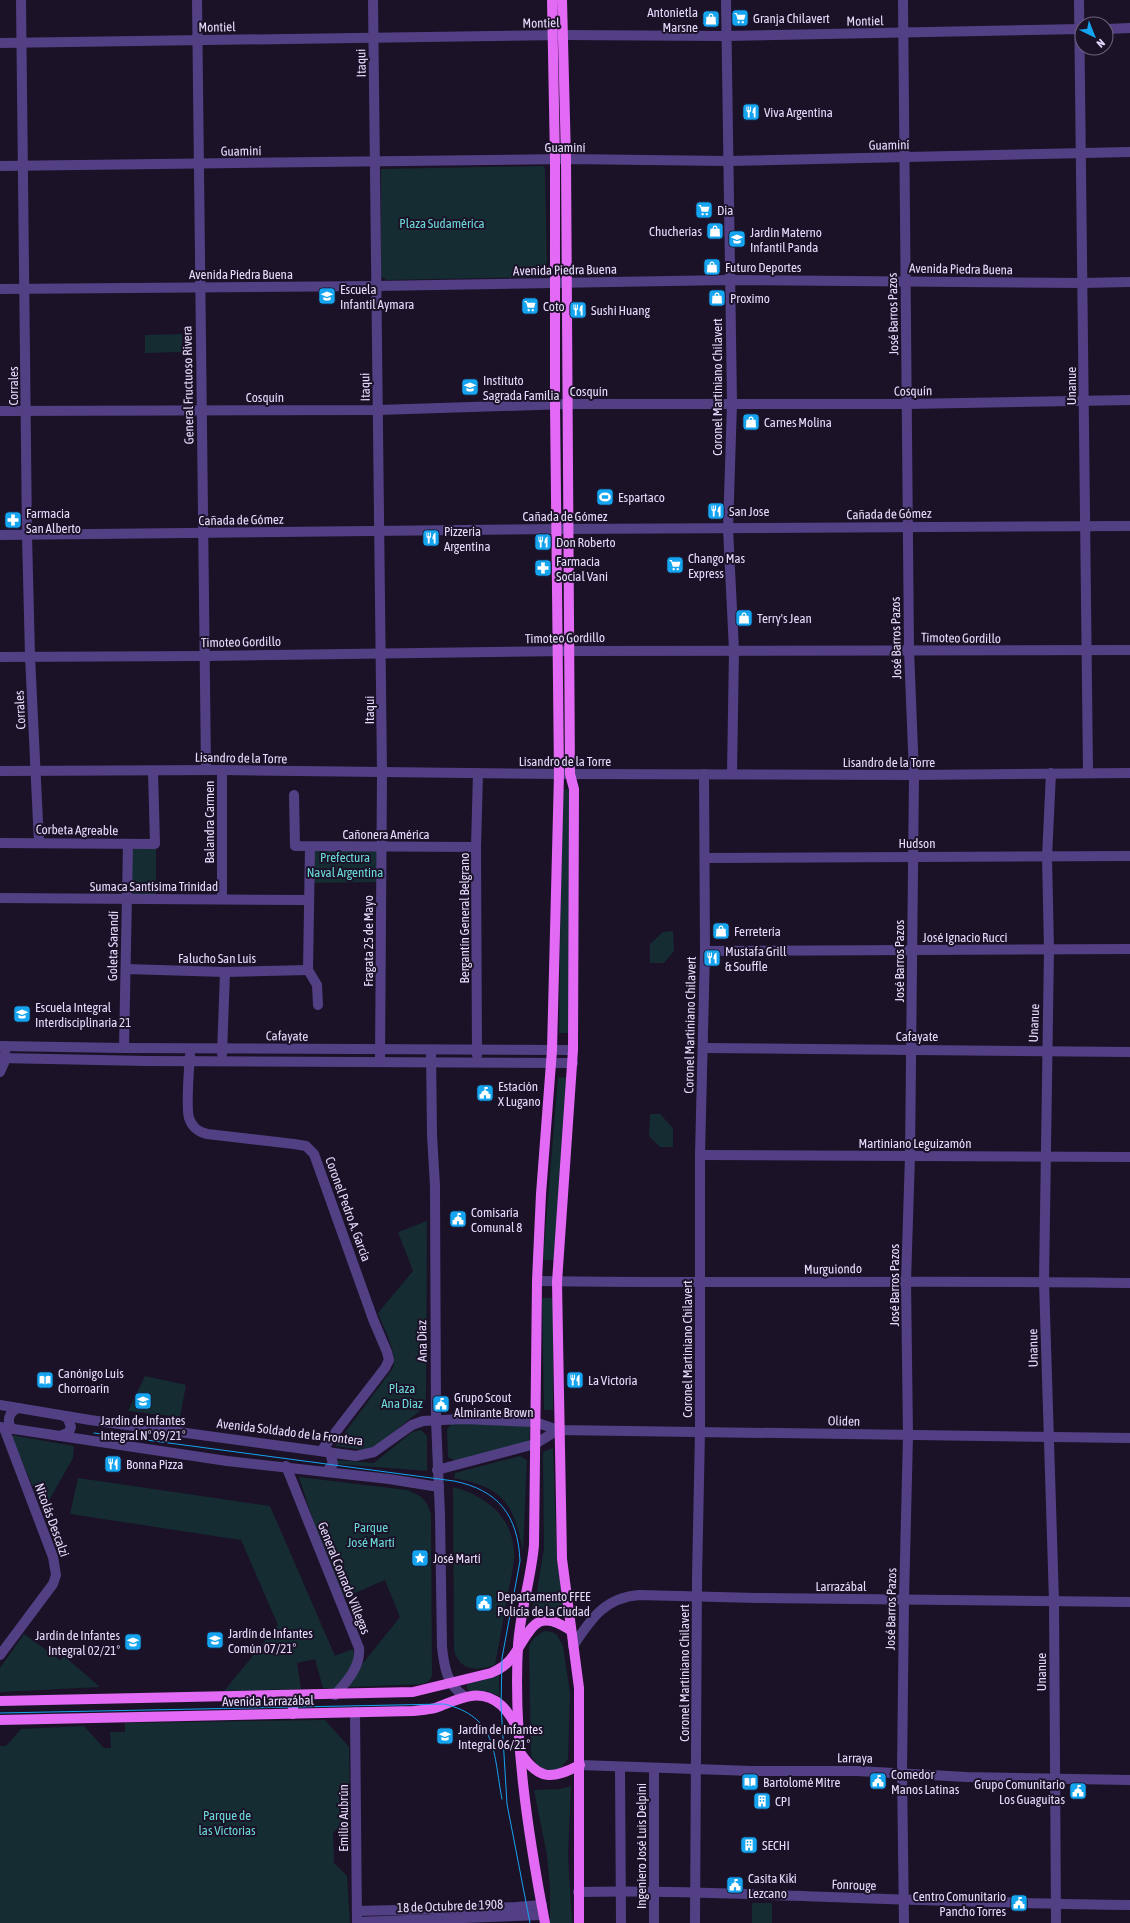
<svg xmlns="http://www.w3.org/2000/svg" width="1130" height="1923" viewBox="0 0 1130 1923" font-family="'Asap Condensed',sans-serif">
<style>
.green{fill:#152c32}
.lines{fill:none;stroke-linecap:round;stroke-linejoin:round}
.minor{stroke:#534084;stroke-width:10}
.major{stroke:#e36af5;stroke-width:10}
.tram{stroke:#14a4f0;stroke-width:1}
.labels{text-anchor:middle;dominant-baseline:central;stroke-width:4;stroke-linejoin:round;paint-order:stroke}
.poi-label{font-size:13px;fill:#e7dbfd;stroke:#1b1228;text-anchor:start}
.street-label{font-size:13px;fill:#e7dbfd;stroke:#1b1228}
.park-label{font-size:13px;fill:#6bd9d8;stroke:#1b1228}
</style>
<rect width="100%" height="100%" fill="#1b1228"/>
<g class="green">
<polygon points="543,166 545,169 547,271 541,277 387,280 381,277 381,169"/>
<polygon points="182,334 182,352 145,353 145,335"/>
<polygon points="570,789 570,1033 559,1033 562,790"/>
<polygon points="381,846 381,882 309,883 310,847"/>
<polygon points="156,847 156,896 132,896 132,849"/>
<polygon points="673,931 674,951 664,963 650,963 650,944 663,932"/>
<polygon points="558,1077 568,1078 555,1260 543,1260"/>
<polygon points="650,1114 660,1114 673,1128 673,1147 660,1147 649,1136"/>
<path d="M427 1221 426 1398 421 1410 374 1448 366 1450 335 1446 393 1368C397 1350 384 1330 378 1313L413 1271 398 1232Z"/>
<polygon points="542,1298 553,1298 553,1410 544,1410"/>
<polygon points="145,1376 186,1385 180,1417 128,1411"/>
<polygon points="452,1424 526,1424 530,1428 529,1442 456,1461 448,1457 447,1429"/>
<polygon points="421,1430 427,1436 427,1471 338,1464 336,1460 374,1463 412,1432"/>
<polygon points="11,1435 74,1446 73,1458 43,1511"/>
<polygon points="553,1448 557,1558 564,1609 561,1613 534,1615 531,1612 537,1591 544,1549 543,1452"/>
<path d="M520 1456 527 1460 523 1551C513 1503 505 1488 454 1478L455 1473Z"/>
<path d="M299 1477 407 1490C421 1495 427 1500 431 1514L432 1676 429 1681 423 1684 349 1687 348 1682 400 1617 385 1580 339 1600Z"/>
<path d="M78 1478 270 1506 335 1656 353 1649C357 1669 346 1674 335 1689L323 1688 315 1659 297 1663 301 1689 224 1691 278 1625 241 1540 70 1514Z"/>
<path d="M453 1487C488 1496 516 1520 514 1559 513 1572 509 1586 507 1598 503 1621 499 1643 495 1665 477 1671 459 1671 454 1650Z"/>
<polygon points="544,1631 552,1632 557,1635 563,1646 570,1693 568,1759 559,1770 540,1770 531,1755 529,1646 534,1638"/>
<polygon points="24,1634 60,1660 64,1656 100,1687 0,1692 0,1668"/>
<polygon points="499,1675 499,1696 487,1691 470,1691 467,1689 467,1684"/>
<polygon points="325,1720 349,1747 350,1818 347,1818 333,1833 334,1863 347,1876 350,1923 0,1923 0,1746 6,1746 21,1729 84,1726 104,1748 111,1748 110,1732 125,1732 125,1723"/>
<polygon points="571,1786 568,1856 572,1923 550,1923 550,1888 547,1855 534,1790 559,1789"/>
<rect x="752" y="1903" width="20" height="20"/>
</g>
<g class="lines">
<g class="minor">
<polyline points="21,0 27,535 30,656 39,843"/>
<polyline points="197,0 206,770"/>
<polyline points="373,0 382,773 380,1062"/>
<polyline points="726,0 732,403 728,529 734,650 732,774"/>
<polyline points="903,0 909,650 914,775 910,1156 906,1281 908,1436 904,1599 902,1772 904,1923"/>
<polyline points="1079,0 1088,772"/>
<polyline points="1106,29 1130,28"/>
<polyline points="0,43 563,35 726,36 1082,29"/>
<polyline points="0,166 566,159 727,161 1130,152"/>
<polyline points="0,289 376,286 729,280 1083,283 1130,282"/>
<polyline points="0,411 378,410 567,404 907,404 1130,400"/>
<polyline points="0,535 556,529 1130,526"/>
<polyline points="0,657 205,656 570,651 1130,650"/>
<polyline points="222,770 222,898"/>
<polyline points="0,771 222,770 559,774 914,775 1130,773"/>
<polyline points="1051,773 1047,857 1049,949 1044,1281 1054,1601 1056,1923"/>
<polyline points="294,795 295,846 476,847"/>
<polyline points="0,843 155,844 153,771"/>
<polyline points="310,847 308,970 317,985 318,1005"/>
<polyline points="705,858 1130,856"/>
<polyline points="0,898 308,900"/>
<polyline points="705,951 1130,949"/>
<polyline points="126,969 225,972 308,970"/>
<polyline points="0,1046 124,1048 573,1050"/>
<polyline points="124,1048 128,844"/>
<polyline points="703,1048 1130,1052"/>
<path d="M431 1050 432 1135 435 1186 436 1420 440 1515 442 1647C444 1666 447 1685 464 1696"/>
<polyline points="222,1054 225,972"/>
<path d="M190 1055C189 1068 186 1107 189 1118 192 1127 198 1132 207 1134L294 1144 306 1146 314 1154 373 1319 387 1352 389 1360 385 1368 321 1451"/>
<polyline points="477,1055 476,847 478,773"/>
<polyline points="0,1058 147,1061 573,1063"/>
<polyline points="0,1072 4,1063 5,1053"/>
<polyline points="700,1155 1130,1157"/>
<path d="M537 1281C734 1284 932 1280 1130 1283"/>
<polyline points="0,1405 90,1420 356,1456 374,1452 412,1425 423,1421 463,1419 535,1422 558,1430 1130,1438"/>
<polyline points="0,1427 227,1461 389,1479 439,1487"/>
<path d="M12 1429C6 1421 9 1412 18 1408"/>
<polyline points="60,1436 69,1432 71,1427 68,1419 64,1416"/>
<path d="M286 1466 359 1648C361 1667 346 1682 335 1695"/>
<polyline points="437,1470 535,1444 558,1430"/>
<polyline points="326,1472 333,1464 330,1452"/>
<path d="M573 1646C591 1619 604 1598 639 1595L757 1598 1130 1602"/>
<polyline points="0,1655 53,1584 56,1575 53,1557 4,1428"/>
<polyline points="355,1712 357,1923"/>
<polyline points="580,1765 752,1771 857,1771 967,1777 1130,1780"/>
<polyline points="620,1767 621,1923"/>
<path d="M578 1892C671 1890 763 1895 856 1898 947 1901 1039 1904 1130 1905"/>
<polyline points="357,1911 516,1907 542,1905"/>
<polyline points="357,1922 543,1915"/>
<polyline points="654,1923 654,1769"/>
<polyline points="695,1923 697,1578 700,1432 700,1155 705,951 704,774"/>
</g>
<g class="major">
<polyline points="562,0 566,159 570,774 574,789 573,1050 557,1282 562,1559 579,1688 579,1923"/>
<path d="M0 1701 413 1692 491 1673C498 1670 504 1667 509 1661 529 1639 531 1603 570 1630"/>
<polyline points="293,1714 293,1695"/>
<path d="M0 1720 413 1711C421 1710 428 1710 435 1708 457 1700 479 1686 501 1705 509 1712 514 1722 519 1731"/>
<path d="M521 1754C540 1781 552 1779 580 1765"/>
<path d="M545 1923C528 1834 513 1737 518 1646 520 1612 531 1579 534 1545L537 1281 541 1194 552 1050 559 774 555 405V160L552 0"/>
</g>
<g class="tram">
<path d="M94 1433 454 1481C498 1490 518 1515 520 1561L502 1658 501 1705 507 1804 530 1923"/>
<path d="M0 1713 444 1704C498 1717 493 1753 502 1799"/>
</g>
</g>
<defs>
<symbol id="supermarket-square" viewBox="-11 -11 22 22"><rect x="-9" y="-9" width="18" height="18" rx="4" fill="#14a4f0" stroke="#1b1228"/><path d="M-6-5.5h2.5l.6 2H6L4.5 2H-2.5L-4.4-4H-6ZM-1.5 3.2a1.3 1.3 0 1 0 .1 0ZM3 3.2a1.3 1.3 0 1 0 .1 0Z" fill="#fff"/></symbol>
<symbol id="shop-square" viewBox="-11 -11 22 22"><rect x="-9" y="-9" width="18" height="18" rx="4" fill="#14a4f0" stroke="#1b1228"/><path d="M-5-2.5h2.3a2.7 3.5 0 0 1 5.4 0H5L5.5 6h-11ZM-1.5-2.5h3a1.5 2.3 0 0 0-3 0Z" fill="#fff"/></symbol>
<symbol id="restaurant-square" viewBox="-11 -11 22 22"><rect x="-9" y="-9" width="18" height="18" rx="4" fill="#14a4f0" stroke="#1b1228"/><path d="M-5-6h1v4h1v-4h1v4h1v-4h1v5L-1.5 .5V6h-2V.5L-5-1ZM5-6V6H3V1.5H1.5Q1.5-4 5-6Z" fill="#fff"/></symbol>
<symbol id="school-square" viewBox="-11 -11 22 22"><rect x="-9" y="-9" width="18" height="18" rx="4" fill="#14a4f0" stroke="#1b1228"/><path d="M0-5L7-2L0 1L-7-2ZM-4 1L0 2.5L4 1V4Q0 6-4 4Z" fill="#fff"/></symbol>
<symbol id="stadium-square" viewBox="-11 -11 22 22"><rect x="-9" y="-9" width="18" height="18" rx="4" fill="#14a4f0" stroke="#1b1228"/><path d="M0-5a6.5 5 0 1 0 0 10a6.5 5 0 1 0 0-10ZM-3.5-1.8h7v3.6h-7Z" fill="#fff"/></symbol>
<symbol id="pharmacy-square" viewBox="-11 -11 22 22"><rect x="-9" y="-9" width="18" height="18" rx="4" fill="#14a4f0" stroke="#1b1228"/><path d="M-2-6h4v4h4v4h-4v4h-4v-4h-4v-4h4Z" fill="#fff"/></symbol>
<symbol id="civic-square" viewBox="-11 -11 22 22"><rect x="-9" y="-9" width="18" height="18" rx="4" fill="#14a4f0" stroke="#1b1228"/><path d="M-.6-6.5H3V-4.5H.6V-3L4-1V1h2V6H-6V1h2V-1L-.6-3ZM-1.2 2.5V6h2.4V2.5Z" fill="#fff"/></symbol>
<symbol id="library-square" viewBox="-11 -11 22 22"><rect x="-9" y="-9" width="18" height="18" rx="4" fill="#14a4f0" stroke="#1b1228"/><path d="M-6-4Q-3-5.5-.7-3.5V5Q-3 3-6 4ZM6-4Q3-5.5 .7-3.5V5Q3 3 6 4Z" fill="#fff"/></symbol>
<symbol id="sight-square" viewBox="-11 -11 22 22"><rect x="-9" y="-9" width="18" height="18" rx="4" fill="#14a4f0" stroke="#1b1228"/><path d="M0-6L1.8-2.2L6-1.7L2.9 1.2L3.7 5.4L0 3.3L-3.7 5.4L-2.9 1.2L-6-1.7L-1.8-2.2Z" fill="#fff"/></symbol>
<symbol id="building-square" viewBox="-11 -11 22 22"><rect x="-9" y="-9" width="18" height="18" rx="4" fill="#14a4f0" stroke="#1b1228"/><path d="M-4-6H4V6H1V3H-1V6H-4ZM-2.5-4.3h1.7v1.8h-1.7ZM.8-4.3h1.7v1.8H.8ZM-2.5-1h1.7V.8h-1.7ZM.8-1h1.7V.8H.8Z" fill="#fff"/></symbol>
</defs>
<g fill-rule="evenodd">
<use href="#supermarket-square" x="730" y="8" width="20" height="20"/>
<use href="#shop-square" x="701" y="9" width="20" height="20"/>
<use href="#restaurant-square" x="741" y="102" width="20" height="20"/>
<use href="#supermarket-square" x="694" y="200" width="20" height="20"/>
<use href="#shop-square" x="705" y="221" width="20" height="20"/>
<use href="#school-square" x="727" y="229" width="20" height="20"/>
<use href="#shop-square" x="702" y="257" width="20" height="20"/>
<use href="#school-square" x="317" y="286" width="20" height="20"/>
<use href="#shop-square" x="707" y="288" width="20" height="20"/>
<use href="#supermarket-square" x="520" y="296" width="20" height="20"/>
<use href="#restaurant-square" x="568" y="300" width="20" height="20"/>
<use href="#school-square" x="460" y="377" width="20" height="20"/>
<use href="#shop-square" x="741" y="412" width="20" height="20"/>
<use href="#stadium-square" x="595" y="487" width="20" height="20"/>
<use href="#restaurant-square" x="706" y="501" width="20" height="20"/>
<use href="#pharmacy-square" x="3" y="510" width="20" height="20"/>
<use href="#restaurant-square" x="421" y="528" width="20" height="20"/>
<use href="#restaurant-square" x="533" y="532" width="20" height="20"/>
<use href="#supermarket-square" x="665" y="555" width="20" height="20"/>
<use href="#pharmacy-square" x="533" y="558" width="20" height="20"/>
<use href="#shop-square" x="734" y="608" width="20" height="20"/>
<use href="#shop-square" x="711" y="921" width="20" height="20"/>
<use href="#restaurant-square" x="702" y="948" width="20" height="20"/>
<use href="#school-square" x="12" y="1004" width="20" height="20"/>
<use href="#civic-square" x="475" y="1083" width="20" height="20"/>
<use href="#civic-square" x="448" y="1209" width="20" height="20"/>
<use href="#library-square" x="35" y="1370" width="20" height="20"/>
<use href="#restaurant-square" x="565" y="1370" width="20" height="20"/>
<use href="#school-square" x="133" y="1391" width="20" height="20"/>
<use href="#civic-square" x="431" y="1394" width="20" height="20"/>
<use href="#restaurant-square" x="103" y="1454" width="20" height="20"/>
<use href="#sight-square" x="410" y="1548" width="20" height="20"/>
<use href="#civic-square" x="474" y="1593" width="20" height="20"/>
<use href="#school-square" x="205" y="1630" width="20" height="20"/>
<use href="#school-square" x="123" y="1632" width="20" height="20"/>
<use href="#school-square" x="435" y="1726" width="20" height="20"/>
<use href="#civic-square" x="868" y="1771" width="20" height="20"/>
<use href="#library-square" x="740" y="1772" width="20" height="20"/>
<use href="#civic-square" x="1068" y="1781" width="20" height="20"/>
<use href="#building-square" x="752" y="1791" width="20" height="20"/>
<use href="#building-square" x="739" y="1835" width="20" height="20"/>
<use href="#civic-square" x="725" y="1875" width="20" height="20"/>
<use href="#civic-square" x="1009" y="1893" width="20" height="20"/>
</g>
<g class="labels">
<g class="poi-label">
<text x="698" y="12" text-anchor="end">Antonietla<tspan x="698" dy="15">Marsne</tspan></text>
<text x="753" y="18">Granja Chilavert</text>
<text x="764" y="112">Viva Argentina</text>
<text x="717" y="210">Dia</text>
<text x="702" y="231" text-anchor="end">Chucherías</text>
<text x="750" y="232">Jardín Materno<tspan x="750" dy="15">Infantil Panda</tspan></text>
<text x="725" y="267">Futuro Deportes</text>
<text x="340" y="289">Escuela<tspan x="340" dy="15">Infantil Aymara</tspan></text>
<text x="730" y="298">Proximo</text>
<text x="543" y="306">Coto</text>
<text x="591" y="310">Sushi Huang</text>
<text x="483" y="380">Instituto<tspan x="483" dy="15">Sagrada Familia</tspan></text>
<text x="764" y="422">Carnes Molina</text>
<text x="618" y="497">Espartaco</text>
<text x="729" y="511">San Jose</text>
<text x="26" y="513">Farmacia<tspan x="26" dy="15">San Alberto</tspan></text>
<text x="444" y="531">Pizzeria<tspan x="444" dy="15">Argentina</tspan></text>
<text x="556" y="542">Don Roberto</text>
<text x="688" y="558">Chango Mas<tspan x="688" dy="15">Express</tspan></text>
<text x="556" y="561">Farmacia<tspan x="556" dy="15">Social Vani</tspan></text>
<text x="757" y="618">Terry's Jean</text>
<text x="734" y="931">Ferretería</text>
<text x="725" y="951">Mustafa Grill<tspan x="725" dy="15">&amp; Souffle</tspan></text>
<text x="35" y="1007">Escuela Integral<tspan x="35" dy="15">Interdisciplinaria 21</tspan></text>
<text x="498" y="1086">Estación<tspan x="498" dy="15">X Lugano</tspan></text>
<text x="471" y="1212">Comisaría<tspan x="471" dy="15">Comunal 8</tspan></text>
<text x="58" y="1373">Canónigo Luis<tspan x="58" dy="15">Chorroarín</tspan></text>
<text x="588" y="1380">La Victoria</text>
<text x="454" y="1397">Grupo Scout<tspan x="454" dy="15">Almirante Brown</tspan></text>
<text x="143" y="1420" text-anchor="middle">Jardín de Infantes<tspan x="143" dy="15">Integral Nº 09/21º</tspan></text>
<text x="126" y="1464">Bonna Pizza</text>
<text x="433" y="1558">José Martí</text>
<text x="497" y="1596">Departamento FFEE<tspan x="497" dy="15">Policía de la Ciudad</tspan></text>
<text x="228" y="1633">Jardín de Infantes<tspan x="228" dy="15">Común 07/21°</tspan></text>
<text x="120" y="1635" text-anchor="end">Jardín de Infantes<tspan x="120" dy="15">Integral 02/21°</tspan></text>
<text x="458" y="1729">Jardín de Infantes<tspan x="458" dy="15">Integral 06/21°</tspan></text>
<text x="891" y="1774">Comedor<tspan x="891" dy="15">Manos Latinas</tspan></text>
<text x="763" y="1782">Bartolomé Mitre</text>
<text x="1065" y="1784" text-anchor="end">Grupo Comunitario<tspan x="1065" dy="15">Los Guaguitas</tspan></text>
<text x="775" y="1801">CPI</text>
<text x="762" y="1845">SECHI</text>
<text x="748" y="1878">Casita Kiki<tspan x="748" dy="15">Lezcano</tspan></text>
<text x="1006" y="1896" text-anchor="end">Centro Comunitario<tspan x="1006" dy="15">Pancho Torres</tspan></text>
</g>
<g class="street-label">
<text transform="translate(865 21) rotate(-1)">Montiel</text>
<text transform="translate(541 23) rotate(-1)">Montiel</text>
<text transform="translate(217 27) rotate(-1)">Montiel</text>
<text transform="translate(361 63) rotate(-91)">Itaqui</text>
<text transform="translate(889 145) rotate(-1)">Guaminí</text>
<text x="565" y="147">Guaminí</text>
<text transform="translate(241 151) rotate(-1)">Guaminí</text>
<text transform="translate(961 269) rotate(1)">Avenida Piedra Buena</text>
<text transform="translate(565 270) rotate(-1)">Avenida Piedra Buena</text>
<text x="241" y="274">Avenida Piedra Buena</text>
<text transform="translate(893 314) rotate(-91)">José Barros Pazos</text>
<text transform="translate(188 385) rotate(-91)">General Fructuoso Rivera</text>
<text transform="translate(13 386) rotate(-90)">Corrales</text>
<text transform="translate(1071 386) rotate(-90)">Unanue</text>
<text transform="translate(365 387) rotate(-91)">Itaqui</text>
<text transform="translate(717 387) rotate(-90)">Coronel Martiniano Chilavert</text>
<text x="589" y="391">Cosquín</text>
<text transform="translate(913 391) rotate(-1)">Cosquín</text>
<text x="265" y="397">Cosquín</text>
<text transform="translate(889 514) rotate(-1)">Cañada de Gómez</text>
<text x="565" y="516">Cañada de Gómez</text>
<text transform="translate(241 520) rotate(-1)">Cañada de Gómez</text>
<text transform="translate(565 638) rotate(-1)">Timoteo Gordillo</text>
<text transform="translate(896 638) rotate(-91)">José Barros Pazos</text>
<text transform="translate(961 638) rotate(1)">Timoteo Gordillo</text>
<text transform="translate(241 642) rotate(-1)">Timoteo Gordillo</text>
<text transform="translate(20 710) rotate(-93)">Corrales</text>
<text transform="translate(369 710) rotate(-90)">Itaqui</text>
<text transform="translate(241 758) rotate(1)">Lisandro de la Torre</text>
<text x="565" y="761">Lisandro de la Torre</text>
<text x="889" y="762">Lisandro de la Torre</text>
<text transform="translate(209 822) rotate(-90)">Balandra Carmen</text>
<text transform="translate(77 830) rotate(1)">Corbeta Agreable</text>
<text x="386" y="834">Cañonera América</text>
<text x="917" y="843">Hudson</text>
<text x="154" y="886">Sumaca Santísima Trinidad</text>
<text transform="translate(464 918) rotate(-90)">Bergantín General Belgrano</text>
<text x="965" y="937">José Ignacio Rucci</text>
<text transform="translate(368 941) rotate(-90)">Fragata 25 de Mayo</text>
<text transform="translate(113 946) rotate(-89)">Goleta Sarandí</text>
<text x="217" y="958">Falucho San Luis</text>
<text transform="translate(899 961) rotate(-90)">José Barros Pazos</text>
<text transform="translate(1034 1023) rotate(-88)">Unanue</text>
<text transform="translate(690 1025) rotate(-89)">Coronel Martiniano Chilavert</text>
<text transform="translate(287 1036) rotate(1)">Cafayate</text>
<text x="917" y="1036">Cafayate</text>
<text x="915" y="1143">Martiniano Leguizamón</text>
<text transform="translate(348 1209) rotate(70)">Coronel Pedro A. García</text>
<text transform="translate(833 1269) rotate(-1)">Murguiondo</text>
<text transform="translate(894 1285) rotate(-90)">José Barros Pazos</text>
<text transform="translate(422 1341) rotate(-91)">Ana Díaz</text>
<text transform="translate(1033 1348) rotate(-91)">Unanue</text>
<text transform="translate(687 1349) rotate(-90)">Coronel Martiniano Chilavert</text>
<text transform="translate(844 1421) rotate(1)">Oliden</text>
<text transform="translate(290 1432) rotate(7)">Avenida Soldado de la Frontera</text>
<text transform="translate(52 1520) rotate(70)">Nicolás Descalzi</text>
<text transform="translate(344 1578) rotate(68)">General Conrado Villegas</text>
<text x="841" y="1586">Larrazábal</text>
<text transform="translate(891 1609) rotate(-89)">José Barros Pazos</text>
<text transform="translate(1041 1672) rotate(-90)">Unanue</text>
<text transform="translate(684 1673) rotate(-90)">Coronel Martiniano Chilavert</text>
<text transform="translate(268 1701) rotate(-1)">Avenida Larrazábal</text>
<text transform="translate(855 1758) rotate(1)">Larraya</text>
<text transform="translate(343 1818) rotate(-90)">Emilio Aubrún</text>
<text transform="translate(641 1846) rotate(-90)">Ingeniero José Luis Delpini</text>
<text transform="translate(854 1885) rotate(2)">Fonrouge</text>
<text transform="translate(450 1906) rotate(-2)">18 de Octubre de 1908</text>
</g>
<g class="park-label">
<text x="442" y="223">Plaza Sudamérica</text>
<text x="345" y="857">Prefectura<tspan x="345" dy="15">Naval Argentina</tspan></text>
<text x="402" y="1388">Plaza<tspan x="402" dy="15">Ana Díaz</tspan></text>
<text x="371" y="1527">Parque<tspan x="371" dy="15">José Martí</tspan></text>
<text x="227" y="1815">Parque de<tspan x="227" dy="15">las Victorias</tspan></text>
</g>
</g>
<g transform="translate(1094 36) rotate(137)"><circle r="19" fill="#1b1228" stroke="#6d627d"/>
<path d="M0-3L7 15L0 10L-7 15Z" fill="#14a4f0"/>
<text y="-6" font-size="11" font-weight="bold" text-anchor="middle" fill="#e7dbfd">N</text>
</g>
</svg>
